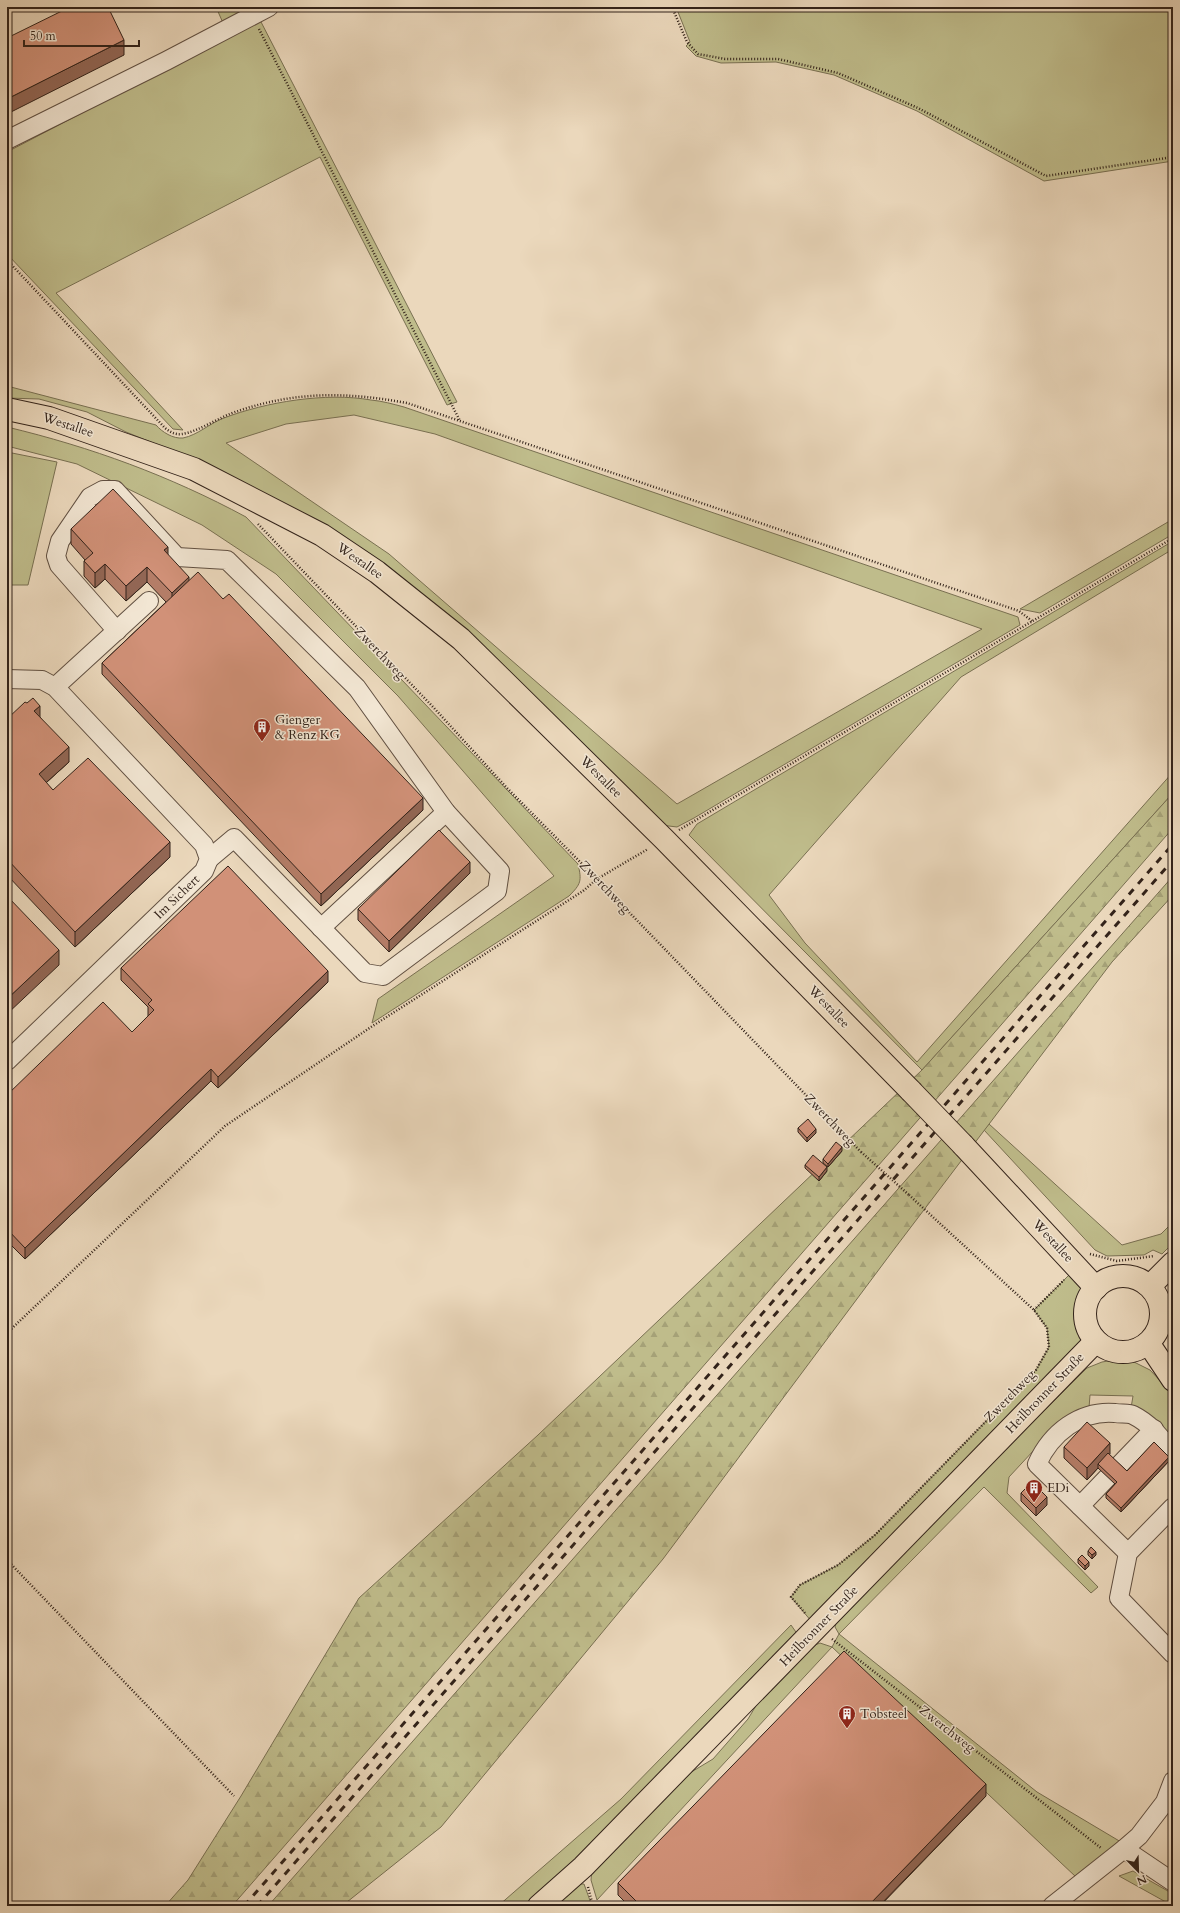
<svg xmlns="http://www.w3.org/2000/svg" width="1180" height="1913" viewBox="0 0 1180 1913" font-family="Cardo,serif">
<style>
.green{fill:#bfbc8b;stroke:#797052;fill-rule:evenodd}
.forest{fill:url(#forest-firs);stroke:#797052}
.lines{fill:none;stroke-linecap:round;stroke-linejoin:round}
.minor-casing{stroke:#615042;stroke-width:20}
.major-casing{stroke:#33231a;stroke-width:24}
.path{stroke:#33231a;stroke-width:2.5;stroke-dasharray:1 2;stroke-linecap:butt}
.minor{stroke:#f2e6d3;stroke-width:18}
.major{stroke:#ebd8bc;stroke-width:22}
.rail{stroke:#33231a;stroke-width:3;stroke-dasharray:7 7;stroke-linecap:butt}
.major-bridge-casing{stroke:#33231a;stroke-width:24;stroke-linecap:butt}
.path-bridge{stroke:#33231a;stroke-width:2.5;stroke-dasharray:1 2;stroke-linecap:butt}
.major-bridge{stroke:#ebd8bc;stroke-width:22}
.wall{fill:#b47d67;stroke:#33231a}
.shaded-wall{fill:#926654;stroke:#33231a}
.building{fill:#d19178;stroke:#33231a}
.labels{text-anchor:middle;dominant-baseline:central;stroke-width:3;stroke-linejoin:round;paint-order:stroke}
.street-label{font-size:13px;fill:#33231a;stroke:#f2e6d3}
.poi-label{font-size:13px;fill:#33231a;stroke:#f2e6d3;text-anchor:start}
</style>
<defs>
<pattern id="forest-firs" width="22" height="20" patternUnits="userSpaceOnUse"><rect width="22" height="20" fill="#bfbc8b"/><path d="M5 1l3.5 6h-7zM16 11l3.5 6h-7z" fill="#a5a177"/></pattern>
</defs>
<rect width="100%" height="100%" fill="#ebd8bc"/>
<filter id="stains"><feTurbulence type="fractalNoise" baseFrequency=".005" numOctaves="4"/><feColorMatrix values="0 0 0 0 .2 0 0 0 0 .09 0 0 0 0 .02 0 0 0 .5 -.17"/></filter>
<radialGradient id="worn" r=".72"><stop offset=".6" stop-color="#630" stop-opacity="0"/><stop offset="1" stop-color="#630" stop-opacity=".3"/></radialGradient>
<g class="green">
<polygon points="216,7 254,7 223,23"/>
<polygon points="676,7 1173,7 1173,161 1044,181 917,111 834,75 776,62 721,63 696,56 686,46 690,42"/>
<polygon points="260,20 457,402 447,405 320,157 56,293 183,430 173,429 7,254 7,152"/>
<path d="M7 386 156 425C162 432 173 439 183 438 198 435 210 423 224 418 266 402 326 392 371 400 382 401 393 404 404 407L1018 617 1020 625 694 818 677 827 661 825 510 673 200 462 126 432 87 412 39 399 7 398ZM354 415 435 434 982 629 677 804 389 554 226 443 286 424Z"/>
<path d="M7 427C91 447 170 476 246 517L578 864C582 881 581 884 569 896L372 1023 378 999 554 876 398 696 276 574 202 525 77 464 7 446Z"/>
<polygon points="7,452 57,462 28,585 7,585"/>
<polygon points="1173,519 1173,534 1040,613 1020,609"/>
<polygon points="1173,541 1173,549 961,677 769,895 805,943 917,1062 1173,772 1173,793 922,1070 689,835 697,824"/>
<polygon points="989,1124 1122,1245 1161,1234 1173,1222 1173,1243 1162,1254 1153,1250 1144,1255 1107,1256 1095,1250 984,1130"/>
<path d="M1077 1267 1096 1288C1082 1309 1083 1320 1096 1341L817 1628 791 1597 800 1585 838 1565 875 1535 1036 1370 1049 1347 1047 1328 1034 1310Z"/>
<polygon points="1114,1360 1134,1362 1150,1370 1166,1387 1173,1398 1173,1439 1151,1417 1131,1408 1133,1396 1090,1395 1089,1408 1060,1422 1009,1477 1007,1493 1098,1587 1091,1593 984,1487 839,1634 1037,1792 1121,1842 1076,1877 832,1647 597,1900 591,1880 592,1868 683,1777 713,1759 748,1719 763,1694 808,1648 820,1643 832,1647 839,1634 835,1627 838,1615 1087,1368 1102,1362"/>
<polygon points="791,1625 798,1635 578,1862 528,1906 498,1906 621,1799"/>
<polygon points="1133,1871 1173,1894 1173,1906 1119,1876"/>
<polygon points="575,1884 584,1884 592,1906 548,1906"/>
</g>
<g class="forest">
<polygon points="1173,793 1173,828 232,1906 165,1906 188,1880 241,1796 359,1598 538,1435 922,1070"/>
<polygon points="1173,876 1173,895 1112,962 892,1252 663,1559 441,1827 342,1906 268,1906"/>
</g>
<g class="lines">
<defs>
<g id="minor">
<polyline points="7,140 166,61 269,7"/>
<polyline points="117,631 59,565 56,556 60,541 90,497 103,490 115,490 177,557 227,560 357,688 446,812 500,871 497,891 383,976 365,973 234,838 209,859"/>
<polyline points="7,679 42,680 55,687 204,845 209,859 204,871 7,1061"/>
<polyline points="55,687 149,601"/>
<polyline points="321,928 446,812"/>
<polyline points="1080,1506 1154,1429"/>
<polyline points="1173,1507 1128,1553 1119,1598 1173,1654"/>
<path d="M1128 1553 1037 1464C1051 1433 1080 1410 1115 1413 1121 1414 1129 1413 1133 1415 1151 1424 1161 1438 1173 1453"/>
<polyline points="1124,1849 1173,1882"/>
<polyline points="1052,1906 1124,1849 1139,1836 1165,1802 1173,1781"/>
</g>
<g id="major">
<polyline points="7,409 49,418 194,469 322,535 377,572 461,639 664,839 911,1091"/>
<polyline points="963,1145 1096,1288"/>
<circle cx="1123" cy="1314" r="38"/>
<polyline points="1150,1286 1173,1263"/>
<polyline points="1149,1344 1173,1380"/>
<polyline points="539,1906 583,1867 1096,1341"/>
</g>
</defs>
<use href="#minor" class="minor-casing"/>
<use href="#major" class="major-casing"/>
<g class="path">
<polyline points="672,7 687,42 698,54 725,59 778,59 838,73 918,108 1046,176 1173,157"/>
<polyline points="259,29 460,421"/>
<path d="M7 260 165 428C170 432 175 435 182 434 198 432 221 416 238 411 297 391 347 392 407 403L1019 611 1032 621"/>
<polyline points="258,524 434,708 507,788 597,879 861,1152"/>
<polyline points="679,830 1173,538"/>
<polyline points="1090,1254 1117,1261 1154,1256"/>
<polyline points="1034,1310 1064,1280"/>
<polyline points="7,1333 225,1126 371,1027 583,891 597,879 648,849"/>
<polyline points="7,1560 234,1796"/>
<polyline points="805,1613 791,1597 800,1585 838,1565 875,1535 1036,1370 1049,1347 1047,1328 1034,1310 909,1195"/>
<polyline points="832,1639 1101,1848"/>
<polyline points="588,1887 593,1906"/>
</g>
<use href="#minor" class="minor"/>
<use href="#major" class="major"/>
<g class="rail">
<polyline points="244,1906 1173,844"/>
<polyline points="257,1906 1173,860"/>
</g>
<defs>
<polyline id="major-bridge" points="911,1091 963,1145"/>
</defs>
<use href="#major-bridge" class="major-bridge-casing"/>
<polyline class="path-bridge" points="861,1152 909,1195"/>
<use href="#major-bridge" class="major-bridge"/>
</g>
<g class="wall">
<polygon points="71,529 189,581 423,810 321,906 102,674 102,663 166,602 147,582 126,601 105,579 95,588 84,576 84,561 85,560 71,544"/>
<polygon points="40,717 69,762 46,783 53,790 170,857 75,947 7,875 7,719"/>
<polygon points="470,873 389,952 358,920 358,909"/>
<polygon points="121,968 328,982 218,1088 211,1081 25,1259 7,1241 7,1095 132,1032 148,1016 148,1007 121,980"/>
<polygon points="798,1128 816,1133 807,1142 798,1132"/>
<polygon points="842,1151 828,1167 823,1163 823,1159"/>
<polygon points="805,1165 827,1171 819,1181 805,1168"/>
<polygon points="1064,1447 1110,1454 1109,1455 1127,1471 1169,1461 1121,1512 1106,1498 1106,1494 1115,1484 1098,1468 1087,1480 1064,1458"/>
<polygon points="1021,1493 1047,1505 1036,1516 1021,1501"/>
<polygon points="1088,1551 1096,1555 1092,1559 1088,1555"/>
<polygon points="1078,1559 1089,1566 1085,1570 1078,1563"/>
<polygon points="1173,1559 1173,1576 1170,1574 1170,1562"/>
<polygon points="986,1796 880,1906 629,1906 618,1895 618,1883"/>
</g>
<g class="shaded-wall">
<polygon points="146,7 151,7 146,10"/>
<polygon points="124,40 124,55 7,114 7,99"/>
<polygon points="168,547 168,562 164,550"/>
<polygon points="105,564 105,579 95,588 95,573"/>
<polygon points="147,567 147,582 126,601 126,586"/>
<polygon points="189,577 189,592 172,608 172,593"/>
<polygon points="40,706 40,721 34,711"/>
<polygon points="69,747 69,762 39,789 39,774"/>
<polygon points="423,798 423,810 321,906 321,894"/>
<polygon points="170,842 170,857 75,947 75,932"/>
<polygon points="470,862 470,873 389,952 389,941"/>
<polygon points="59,950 59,965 7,1014 7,999"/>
<polygon points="328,971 328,982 218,1088 218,1077"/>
<polygon points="211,1069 211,1081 25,1259 25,1248"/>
<polygon points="816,1129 816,1133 807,1142 807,1138"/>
<polygon points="842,1147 842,1151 828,1167 828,1164"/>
<polygon points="827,1167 827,1171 819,1181 819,1177"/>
<rect x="7" y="1257" width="1" height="15"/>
<polygon points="1110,1443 1110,1454 1100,1466 1098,1464 1098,1468 1087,1480 1087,1468"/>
<polygon points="1169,1457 1169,1461 1121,1512 1121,1508"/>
<polygon points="1047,1497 1047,1505 1036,1516 1036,1508"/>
<polygon points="1096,1552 1096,1555 1092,1559 1092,1555"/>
<polygon points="1089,1562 1089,1566 1085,1570 1085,1566"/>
<polygon points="986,1784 986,1796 879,1906 868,1906"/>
</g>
<g class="building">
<polygon points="70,7 108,7 124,40 7,99 7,38"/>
<polygon points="113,489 168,547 164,550 189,577 172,593 147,567 126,586 105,564 95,573 84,561 93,553 71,529"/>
<polygon points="198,572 223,599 229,594 423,798 321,894 102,663"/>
<polygon points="33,698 40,706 34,711 69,747 39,774 53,790 88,758 170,842 75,932 7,859 7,719 25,702 27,703"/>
<polygon points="439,830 470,862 389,941 358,909"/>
<polygon points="228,866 328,971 218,1077 211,1069 25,1248 7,1229 7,1095 103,1002 132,1032 154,1010 148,1004 152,1000 121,968"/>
<polygon points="7,896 59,950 7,999"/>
<polygon points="808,1119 816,1129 807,1138 798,1128"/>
<polygon points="836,1142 842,1147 828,1164 823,1159"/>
<polygon points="813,1155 827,1167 819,1177 805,1165"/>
<polygon points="1087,1422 1110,1443 1087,1468 1064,1447"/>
<polygon points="1154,1442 1169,1457 1121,1508 1106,1494 1117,1482 1098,1464 1108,1453 1127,1471"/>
<polygon points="1032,1482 1047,1497 1036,1508 1021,1493"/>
<polygon points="1091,1547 1096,1552 1092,1555 1088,1551"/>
<polygon points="1082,1555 1089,1562 1085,1566 1078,1559"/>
<polygon points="1173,1559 1173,1565 1170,1562"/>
<polygon points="844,1651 986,1784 868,1906 641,1906 618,1883"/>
</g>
<defs>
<symbol id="building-pin" viewBox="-11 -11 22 30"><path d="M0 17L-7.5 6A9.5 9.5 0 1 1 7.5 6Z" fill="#8f2418" stroke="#f2e6d3"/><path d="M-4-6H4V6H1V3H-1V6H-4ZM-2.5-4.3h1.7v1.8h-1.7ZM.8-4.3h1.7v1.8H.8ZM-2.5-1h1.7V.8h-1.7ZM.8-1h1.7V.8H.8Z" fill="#fff"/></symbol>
</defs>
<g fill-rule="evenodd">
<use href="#building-pin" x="252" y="717" width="20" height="27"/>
<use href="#building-pin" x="1024" y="1478" width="20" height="27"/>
<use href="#building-pin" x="837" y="1704" width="20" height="27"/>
</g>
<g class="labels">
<g class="street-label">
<text transform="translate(68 425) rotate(18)">Westallee</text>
<text transform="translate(360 561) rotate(35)">Westallee</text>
<text transform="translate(380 653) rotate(46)">Zwerchweg</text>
<text transform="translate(601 777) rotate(45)">Westallee</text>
<text transform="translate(605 887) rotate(46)">Zwerchweg</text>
<text transform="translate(177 897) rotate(-44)">Im Sichert</text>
<text transform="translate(829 1007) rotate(46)">Westallee</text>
<text transform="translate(830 1120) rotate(46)">Zwerchweg</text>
<text transform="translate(1053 1241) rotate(47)">Westallee</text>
<text transform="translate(1045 1393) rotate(-46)">Heilbronner Straße</text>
<text transform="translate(1010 1396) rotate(-46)">Zwerchweg</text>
<text transform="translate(819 1626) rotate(-46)">Heilbronner Straße</text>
<text transform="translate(947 1729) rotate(38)">Zwerchweg</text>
</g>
<g class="poi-label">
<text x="275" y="720">Gienger<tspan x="275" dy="15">&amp; Renz KG</tspan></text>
<text x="1047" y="1488">EDi</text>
<text x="860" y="1714">Tobsteel</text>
</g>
</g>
<rect width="1180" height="1913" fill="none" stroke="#ebd8bc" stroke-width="24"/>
<rect x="8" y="8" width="1164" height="1897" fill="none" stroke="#33231a" stroke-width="2"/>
<rect x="12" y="12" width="1156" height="1889" fill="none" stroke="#33231a"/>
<g transform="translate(1138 1871) rotate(157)" stroke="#f2e6d3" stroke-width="3" paint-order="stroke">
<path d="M0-3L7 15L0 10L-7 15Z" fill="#33231a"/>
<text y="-6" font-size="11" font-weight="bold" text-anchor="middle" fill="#33231a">N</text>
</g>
<path d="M24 40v6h115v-6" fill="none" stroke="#33231a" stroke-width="2"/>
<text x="30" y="40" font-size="12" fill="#33231a" stroke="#f2e6d3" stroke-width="3" paint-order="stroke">50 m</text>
<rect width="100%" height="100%" filter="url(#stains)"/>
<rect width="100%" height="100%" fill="url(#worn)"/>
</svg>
